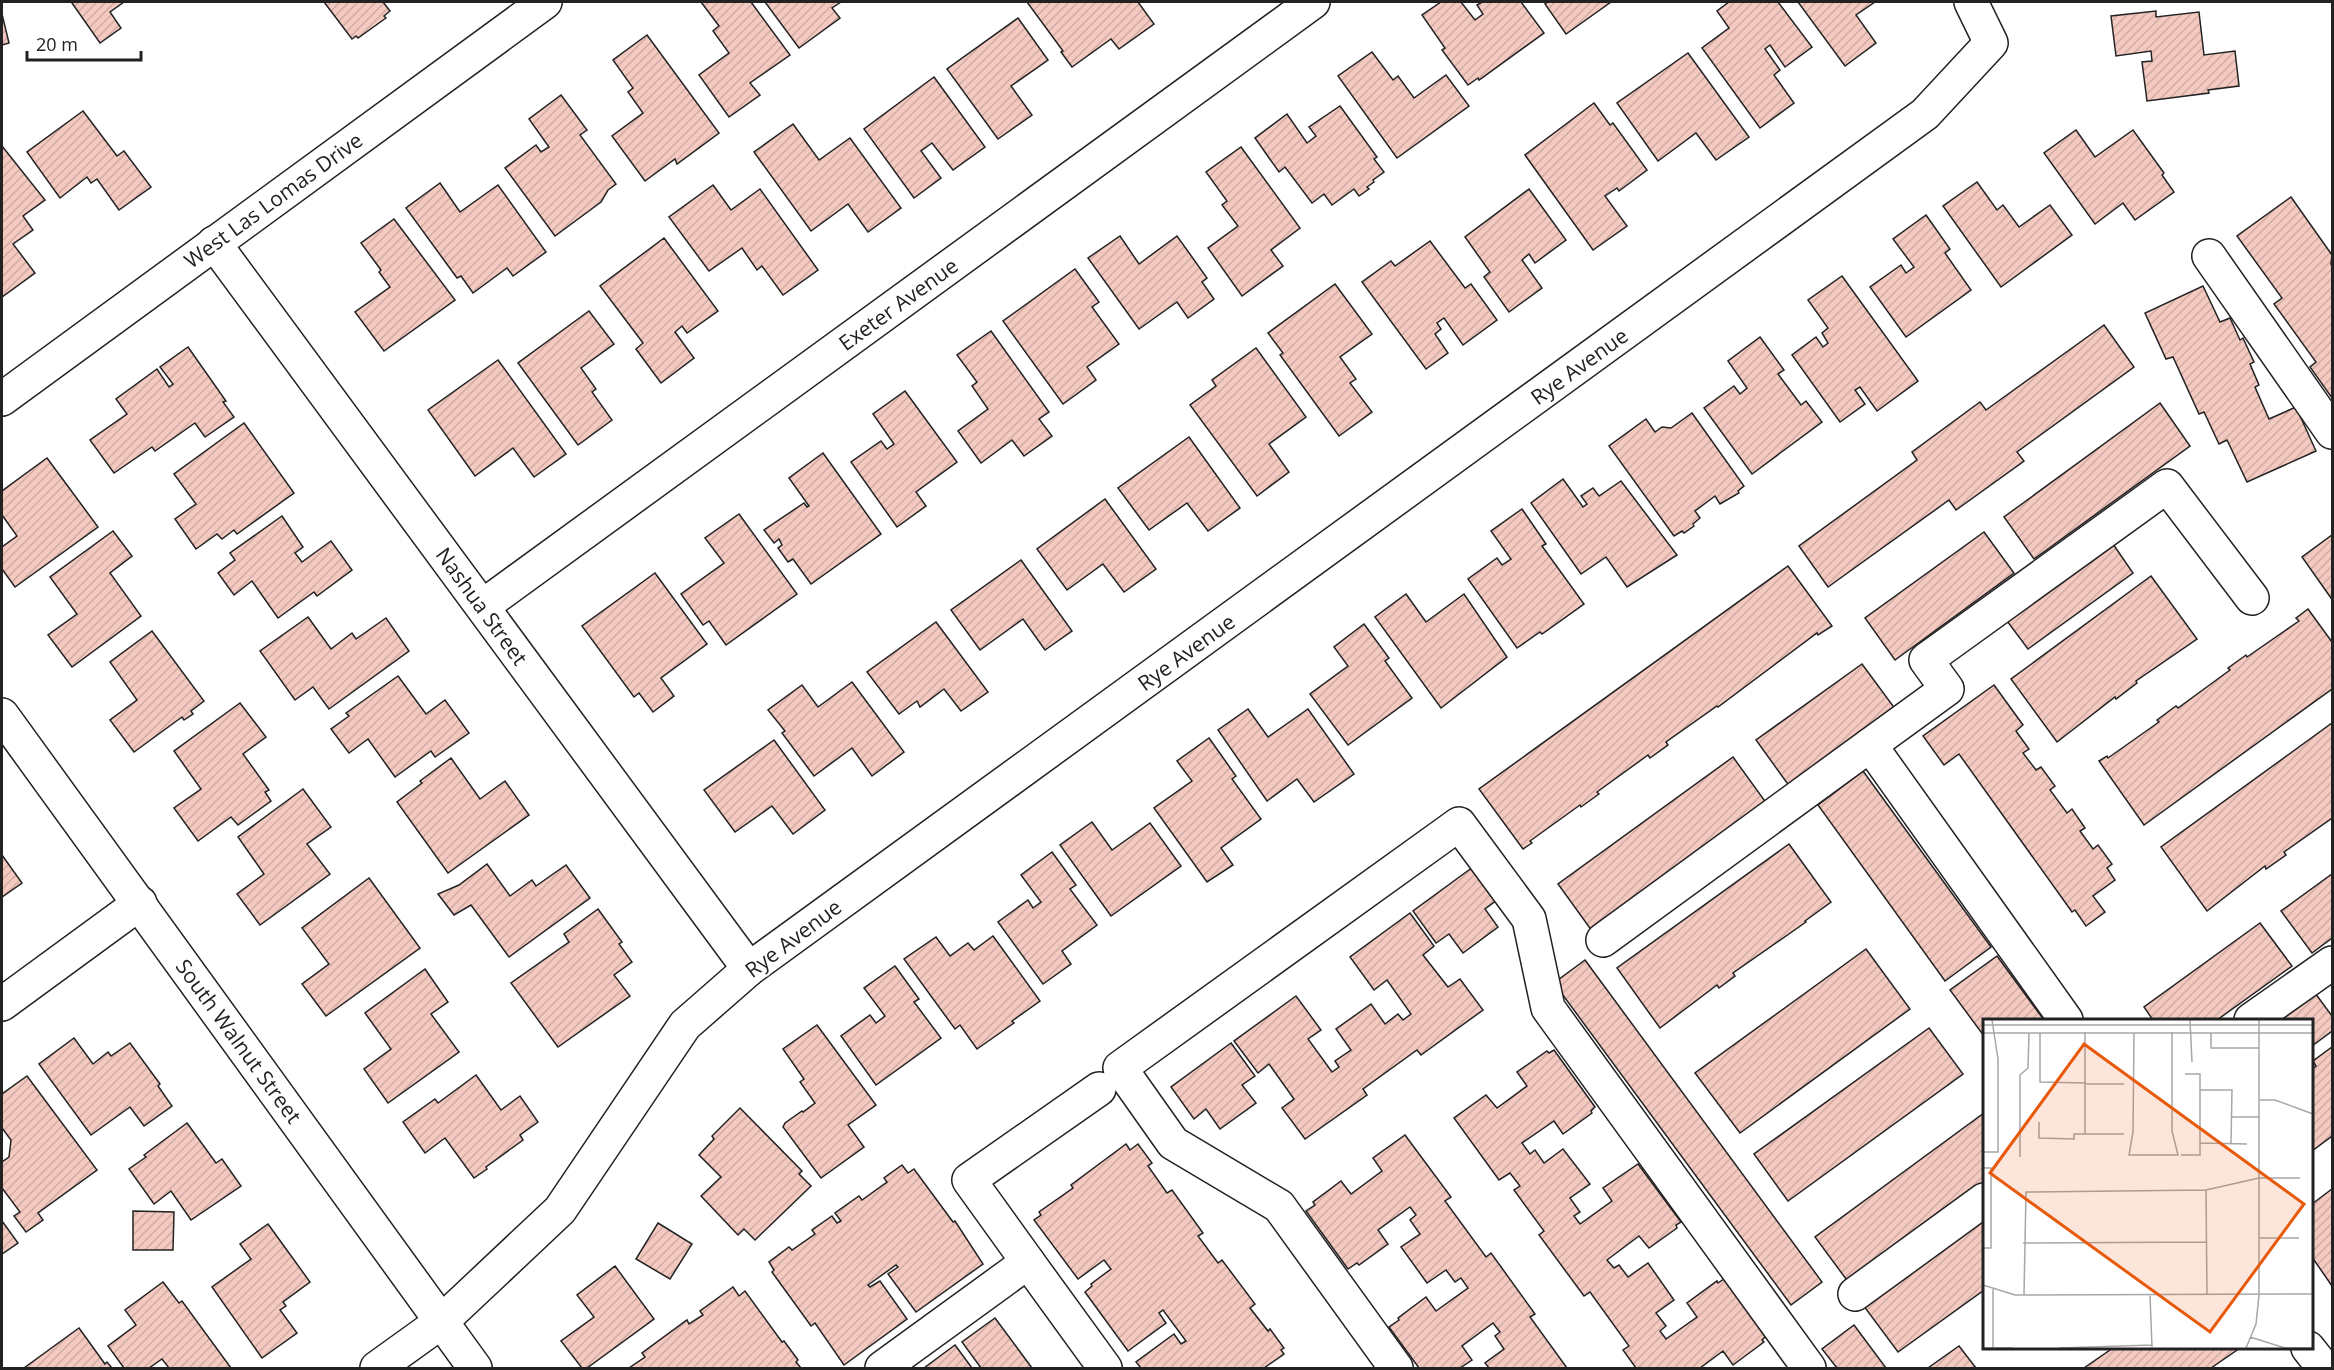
<svg xmlns="http://www.w3.org/2000/svg" width="2334" height="1370" viewBox="0 0 2334 1370" font-family="'Open Sans',sans-serif">
<style>
.building{fill:url(#building-hatch);stroke:#222;stroke-width:1.5}
.lines{fill:none;stroke-linecap:round;stroke-linejoin:round}
.minor-casing{stroke:#222;stroke-width:36}
.minor{stroke:#fff;stroke-width:33}
.labels{text-anchor:middle;dominant-baseline:central;stroke-width:4.5;stroke-linejoin:round;paint-order:stroke}
.street-label{font-size:21px;fill:#222;stroke:#fff}
.inset-road{fill:none;stroke:#a7a7a7;stroke-width:1.5}
.view{fill:#e8590c;fill-opacity:0.15;stroke:#e8590c;stroke-width:3}
.inset-edge{fill:none;stroke:#222;stroke-width:3}
</style>
<defs>
<pattern id="building-hatch" width="6" height="6" patternUnits="userSpaceOnUse" patternTransform="scale(1.5)"><rect width="6" height="6" fill="#f3c9c0"/><path d="M-1 1l2-2M0 6l6-6M5 7l2-2" fill="none" stroke="#d0aca5"/></pattern>
</defs>
<rect width="100%" height="100%" fill="#fff"/>
<g class="building">
<polygon points="74,2 124,2 110,12 121,28 100,43 72,3"/>
<polygon points="324,2 383,2 390,11 384,16 386,18 358,38 356,36 352,39"/>
<polygon points="701,2 751,2 790,55 750,83 760,95 729,117 699,75 729,53 713,31 719,26"/>
<polygon points="765,2 841,2 832,8 840,18 799,48"/>
<polygon points="1027,2 1138,2 1154,24 1119,49 1111,39 1072,67 1061,52 1063,51"/>
<polygon points="1441,2 1461,2 1475,20 1483,14 1477,5 1482,2 1521,2 1544,33 1479,80 1478,78 1468,85 1442,50 1445,48 1422,15"/>
<polygon points="1548,2 1611,2 1566,34 1545,4"/>
<polygon points="1729,2 1778,2 1812,47 1785,67 1770,45 1765,49 1780,70 1774,75 1794,103 1760,128 1702,48 1729,28 1717,11"/>
<polygon points="1798,2 1875,2 1856,15 1876,43 1845,66"/>
<polygon points="2156,11 2156,17 2199,12 2204,55 2235,51 2239,86 2208,90 2209,93 2147,101 2142,62 2152,61 2151,51 2116,56 2111,16"/>
<polygon points="2,14 9,43 2,45"/>
<polygon points="1018,18 1048,60 1011,86 1032,115 998,139 947,69"/>
<polygon points="647,35 719,133 677,164 675,159 645,181 612,136 643,113 628,92 633,88 613,60"/>
<polygon points="1372,52 1393,80 1398,76 1414,98 1446,75 1469,106 1397,158 1338,76"/>
<polygon points="1688,53 1749,137 1716,160 1696,133 1658,161 1617,103"/>
<polygon points="934,77 985,147 953,170 932,143 921,151 941,178 914,198 864,129"/>
<polygon points="561,95 587,130 580,135 616,184 608,190 601,202 555,236 505,168 536,145 541,152 549,147 529,119"/>
<polygon points="1594,103 1610,125 1613,123 1647,170 1619,191 1617,188 1605,196 1627,226 1593,250 1525,155"/>
<polygon points="1340,106 1377,157 1374,159 1384,172 1373,180 1374,182 1367,187 1369,189 1359,196 1354,189 1332,205 1324,194 1312,203 1285,167 1279,172 1255,138 1287,114 1307,143 1316,136 1309,127"/>
<polygon points="83,111 117,156 124,151 151,187 119,210 97,179 91,183 87,177 60,198 27,152"/>
<polygon points="793,124 819,160 850,138 901,208 868,232 848,204 811,231 754,152"/>
<polygon points="2076,130 2095,157 2133,130 2164,173 2162,175 2174,192 2135,220 2123,203 2095,224 2044,153"/>
<polygon points="2,146 45,200 23,216 33,230 13,244 35,273 2,297"/>
<polygon points="1241,147 1300,228 1271,250 1283,266 1242,296 1208,248 1238,226 1222,205 1227,201 1206,172"/>
<polygon points="1977,182 1997,210 2003,205 2019,227 2050,205 2072,235 2001,287 1943,206"/>
<polygon points="440,183 460,212 498,185 546,252 513,276 507,268 473,293 461,276 457,278 406,208"/>
<polygon points="713,185 731,210 760,189 818,270 783,295 762,266 757,270 742,248 709,271 669,217"/>
<polygon points="1529,189 1566,240 1535,263 1529,254 1522,260 1542,288 1509,312 1484,277 1490,272 1465,237"/>
<polygon points="2291,197 2332,255 2331,264 2332,267 2332,398 2310,367 2316,362 2274,304 2282,298 2237,236"/>
<polygon points="1926,215 1950,249 1945,253 1971,290 1906,337 1870,287 1901,265 1906,273 1914,267 1893,239"/>
<polygon points="394,219 455,300 384,351 355,312 390,287 379,272 381,270 361,243"/>
<polygon points="1120,236 1139,264 1177,236 1207,278 1202,282 1214,299 1188,318 1177,302 1139,329 1088,258"/>
<polygon points="664,238 718,311 687,333 682,326 675,332 694,358 661,383 636,349 643,343 600,286"/>
<polygon points="1430,241 1465,288 1471,284 1497,320 1463,345 1444,318 1437,323 1441,329 1435,334 1448,353 1426,369 1362,282 1391,261 1395,266"/>
<polygon points="1075,269 1099,302 1092,307 1119,344 1087,367 1096,380 1063,404 1003,321"/>
<polygon points="1842,276 1918,381 1877,411 1860,387 1855,390 1865,404 1840,422 1792,355 1816,337 1823,347 1828,343 1822,333 1828,328 1808,300"/>
<polygon points="1335,284 1372,334 1340,357 1356,379 1350,383 1372,412 1339,436 1280,355 1283,353 1268,333"/>
<polygon points="2203,286 2220,322 2230,318 2240,340 2243,338 2254,362 2250,364 2259,385 2255,387 2269,419 2296,407 2316,451 2247,482 2227,440 2219,444 2204,412 2199,414 2173,357 2166,359 2145,313"/>
<polygon points="589,311 614,344 581,368 596,389 592,392 612,420 578,445 518,363"/>
<polygon points="2104,325 2134,367 2017,452 2024,461 1956,510 1949,500 1828,587 1799,546 1917,460 1912,452 1980,402 1986,410"/>
<polygon points="991,331 1049,412 1039,419 1052,436 1024,456 1012,440 981,463 958,431 988,409 972,386 977,382 957,355"/>
<polygon points="1760,337 1784,370 1778,374 1801,405 1806,401 1822,422 1752,474 1704,408 1734,386 1740,394 1747,388 1728,361"/>
<polygon points="188,347 226,401 223,402 234,417 205,437 195,423 155,451 152,447 114,473 90,440 127,414 116,399 157,369 169,387 173,384 160,367"/>
<polygon points="1256,348 1306,417 1269,444 1289,472 1257,496 1190,405 1216,386 1212,380"/>
<polygon points="498,360 566,454 534,477 513,448 475,476 428,410"/>
<polygon points="905,391 957,462 916,492 926,506 897,527 851,462 881,441 887,449 894,444 873,414"/>
<polygon points="2160,403 2190,446 2034,559 2004,517"/>
<polygon points="1692,413 1744,486 1738,491 1739,493 1720,504 1715,496 1695,511 1700,518 1693,524 1694,526 1684,533 1682,531 1674,536 1609,446 1646,419 1655,432 1662,427 1671,428"/>
<polygon points="244,423 294,493 237,534 234,530 222,539 217,534 196,549 175,519 196,504 174,474"/>
<polygon points="1189,437 1240,508 1208,531 1187,503 1149,530 1118,488"/>
<polygon points="823,453 881,534 811,584 793,559 788,562 778,548 782,545 779,539 774,543 764,530 804,503 807,507 809,506 789,478"/>
<polygon points="47,458 98,527 15,587 2,569 2,547 17,536 2,515 2,491"/>
<polygon points="1563,479 1583,507 1587,504 1581,496 1593,488 1599,496 1621,481 1677,555 1627,587 1606,557 1581,574 1531,503"/>
<polygon points="1105,499 1156,569 1124,592 1103,564 1067,590 1037,549"/>
<polygon points="1522,509 1546,544 1542,546 1584,604 1542,634 1540,632 1517,648 1468,579 1497,558 1502,565 1511,559 1491,531"/>
<polygon points="739,514 797,594 726,645 709,621 703,625 681,594 724,563 705,538"/>
<polygon points="282,516 303,547 295,553 302,562 331,541 352,570 317,596 314,592 278,618 252,581 234,595 218,573 235,560 230,553"/>
<polygon points="113,531 132,556 110,573 141,616 72,667 48,635 77,614 50,577"/>
<polygon points="1984,532 2014,573 1895,660 1865,618"/>
<polygon points="2332,535 2332,597 2331,598 2302,557"/>
<polygon points="2113,544 2133,573 2028,649 2007,621"/>
<polygon points="1021,560 1072,631 1045,650 1023,619 980,650 951,610"/>
<polygon points="1788,566 1832,626 1818,635 1817,633 1718,707 1717,706 1666,742 1668,745 1650,758 1648,755 1597,792 1599,794 1581,807 1580,805 1530,841 1532,843 1523,849 1479,789"/>
<polygon points="655,573 707,644 661,678 674,696 653,712 639,693 634,697 582,626"/>
<polygon points="2151,576 2197,639 2136,681 2137,683 2116,699 2115,697 2057,742 2011,679"/>
<polygon points="1406,594 1426,622 1464,594 1507,657 1441,708 1375,617"/>
<polygon points="2308,609 2332,642 2332,689 2144,825 2099,761 2107,756 2108,758 2159,722 2157,720 2176,706 2178,708 2230,670 2228,668 2246,655 2247,657 2299,621 2296,618"/>
<polygon points="308,617 331,649 352,633 356,639 386,618 409,651 329,709 313,687 295,700 260,651"/>
<polygon points="936,622 988,692 961,711 944,689 920,707 917,701 899,714 867,672"/>
<polygon points="1364,624 1389,658 1385,661 1412,698 1348,745 1310,694 1348,666 1334,647"/>
<polygon points="152,631 204,701 191,711 193,714 184,720 182,717 134,752 110,720 137,700 110,662"/>
<polygon points="1862,664 1896,710 1790,787 1756,740"/>
<polygon points="398,676 426,714 445,700 469,733 435,757 431,751 395,777 368,739 349,753 331,729 349,716 346,713"/>
<polygon points="852,682 904,752 872,776 852,748 814,776 782,733 785,731 768,710 802,685 818,707"/>
<polygon points="1994,685 2023,725 2016,731 2029,749 2023,753 2036,770 2041,767 2055,786 2050,790 2067,813 2072,809 2085,828 2080,831 2093,849 2098,845 2112,864 2107,868 2115,880 2093,896 2105,912 2086,926 2075,910 2072,912 1959,754 1944,765 1923,736"/>
<polygon points="240,703 266,737 243,754 269,790 265,792 271,801 238,825 231,817 198,841 174,808 201,789 174,751"/>
<polygon points="1248,709 1268,737 1308,709 1354,774 1314,802 1297,779 1267,801 1218,730"/>
<polygon points="2332,723 2332,818 2284,852 2286,855 2266,869 2265,866 2207,911 2161,847"/>
<polygon points="1209,738 1236,776 1232,779 1261,819 1221,848 1233,865 1207,882 1154,808 1192,781 1177,761"/>
<polygon points="774,740 825,810 793,834 772,806 735,832 704,790"/>
<polygon points="1733,757 1767,804 1592,931 1558,884"/>
<polygon points="451,758 480,799 505,781 529,815 448,873 397,802 422,783 420,781"/>
<polygon points="1863,771 1991,947 1945,981 1818,805"/>
<polygon points="303,789 331,827 307,844 330,874 260,925 237,894 264,874 238,837"/>
<polygon points="1092,822 1112,850 1150,823 1181,866 1111,916 1060,845"/>
<polygon points="1789,844 1831,902 1805,921 1806,922 1733,973 1735,976 1719,988 1717,985 1660,1028 1617,968"/>
<polygon points="1052,852 1076,885 1070,889 1097,925 1062,951 1071,964 1043,984 998,922 1028,900 1033,908 1041,902 1021,875"/>
<polygon points="2,855 22,883 2,897"/>
<polygon points="487,864 510,896 532,880 536,886 566,865 590,898 509,957 471,905 454,915 438,894 459,885"/>
<polygon points="1473,867 1497,900 1485,909 1498,927 1463,953 1449,934 1436,943 1413,911"/>
<polygon points="2332,874 2332,938 2312,953 2281,911"/>
<polygon points="369,878 420,948 326,1016 302,984 329,964 302,928"/>
<polygon points="598,909 622,942 619,944 632,962 614,975 630,996 558,1047 511,983 569,942 564,934"/>
<polygon points="1410,913 1434,946 1423,955 1448,987 1460,979 1483,1010 1421,1055 1417,1050 1363,1089 1367,1095 1305,1139 1282,1108 1294,1099 1269,1064 1258,1073 1234,1041 1296,996 1321,1030 1308,1039 1332,1072 1339,1067 1335,1061 1351,1050 1336,1029 1371,1004 1385,1024 1398,1014 1403,1020 1411,1014 1387,980 1374,990 1350,957"/>
<polygon points="2260,923 2292,966 2217,1020 2153,1020 2144,1007"/>
<polygon points="993,936 1040,1001 1012,1021 1014,1023 977,1049 960,1025 955,1029 904,959 936,937 950,956 968,943 974,950"/>
<polygon points="1866,949 1910,1009 1740,1133 1695,1073"/>
<polygon points="1997,956 2044,1020 1984,1020 1984,1036 1950,990"/>
<polygon points="1585,960 1822,1282 1791,1305 1554,983"/>
<polygon points="895,966 919,999 914,1002 941,1038 876,1085 841,1036 870,1015 876,1023 885,1016 864,988"/>
<polygon points="425,969 448,1002 431,1014 459,1052 388,1103 364,1069 391,1049 365,1013"/>
<polygon points="2315,993 2332,1016 2332,1031 2312,1046 2312,1020 2277,1020"/>
<polygon points="817,1025 876,1105 848,1125 864,1147 821,1178 783,1127 785,1123 802,1111 803,1112 815,1103 800,1082 804,1079 783,1049"/>
<polygon points="1929,1028 1963,1074 1788,1201 1754,1154"/>
<polygon points="74,1038 93,1064 108,1052 111,1056 130,1043 160,1084 158,1086 172,1106 144,1126 130,1107 91,1135 39,1064"/>
<polygon points="1231,1043 1255,1076 1242,1085 1256,1103 1220,1129 1206,1109 1194,1119 1171,1087"/>
<polygon points="2332,1047 2332,1136 2312,1151 2312,1069 2316,1066 2313,1061"/>
<polygon points="1554,1050 1595,1107 1591,1111 1592,1113 1563,1134 1554,1121 1522,1143 1530,1154 1535,1150 1544,1163 1563,1149 1590,1184 1570,1198 1580,1212 1574,1216 1580,1224 1612,1201 1603,1188 1638,1164 1681,1222 1676,1225 1677,1228 1649,1248 1639,1236 1607,1260 1614,1268 1619,1265 1628,1277 1648,1263 1674,1300 1656,1313 1666,1326 1660,1331 1666,1339 1697,1317 1687,1303 1717,1281 1718,1283 1724,1279 1766,1336 1762,1340 1764,1342 1733,1365 1723,1351 1700,1368 1636,1368 1623,1350 1629,1346 1590,1292 1584,1296 1539,1235 1544,1231 1514,1190 1520,1186 1510,1173 1499,1180 1454,1118 1486,1095 1497,1108 1527,1086 1517,1072 1547,1051 1549,1053"/>
<polygon points="476,1075 501,1110 520,1096 538,1122 520,1135 523,1140 486,1167 487,1169 474,1178 445,1138 425,1153 403,1122 435,1099 438,1103"/>
<polygon points="27,1076 97,1170 38,1213 43,1220 26,1232 14,1216 20,1212 2,1188 2,1162 9,1157 11,1140 2,1128 2,1094"/>
<polygon points="740,1108 802,1171 799,1174 811,1186 755,1240 744,1229 738,1235 701,1196 721,1177 699,1155 714,1139 712,1136"/>
<polygon points="1984,1113 1984,1185 1849,1283 1815,1237"/>
<polygon points="187,1123 216,1163 222,1159 241,1186 191,1220 171,1191 154,1204 129,1169 146,1157 144,1155"/>
<polygon points="1405,1135 1451,1197 1445,1201 1486,1257 1491,1253 1535,1314 1530,1317 1567,1368 1489,1368 1485,1363 1504,1349 1495,1336 1500,1332 1493,1323 1462,1346 1472,1360 1460,1368 1419,1368 1389,1327 1399,1320 1398,1318 1426,1297 1436,1311 1468,1288 1461,1278 1455,1282 1446,1270 1427,1283 1401,1247 1420,1234 1410,1220 1416,1215 1410,1207 1378,1230 1388,1244 1359,1265 1357,1263 1348,1269 1306,1211 1315,1205 1313,1202 1341,1181 1351,1194 1382,1171 1373,1158"/>
<polygon points="1126,1144 1130,1150 1138,1144 1152,1163 1148,1166 1167,1193 1172,1190 1203,1233 1198,1236 1218,1263 1222,1260 1255,1304 1250,1308 1268,1331 1270,1329 1284,1348 1281,1350 1284,1354 1264,1368 1141,1368 1136,1362 1174,1334 1181,1344 1186,1341 1163,1310 1159,1313 1166,1323 1128,1351 1085,1292 1092,1286 1091,1284 1111,1269 1104,1260 1078,1279 1034,1220 1041,1215 1039,1212 1073,1188 1071,1185"/>
<polygon points="902,1165 908,1173 914,1169 953,1222 955,1221 983,1264 916,1312 888,1274 898,1267 896,1265 868,1285 870,1287 880,1281 907,1319 844,1365 815,1323 811,1326 772,1272 774,1270 769,1262 789,1247 792,1250 815,1234 812,1230 832,1216 837,1223 841,1221 835,1213 859,1196 862,1200 887,1182 884,1178"/>
<polygon points="2332,1189 2332,1286 2312,1257 2312,1204"/>
<polygon points="133,1211 174,1212 173,1250 133,1250"/>
<polygon points="1984,1217 1984,1290 1898,1352 1863,1305"/>
<polygon points="2,1221 18,1243 2,1254"/>
<polygon points="658,1223 692,1244 670,1279 636,1259"/>
<polygon points="268,1224 310,1282 283,1302 286,1306 280,1310 297,1333 262,1358 212,1287 251,1259 240,1244"/>
<polygon points="615,1266 654,1319 587,1368 582,1368 561,1341 594,1317 577,1295"/>
<polygon points="163,1282 179,1303 182,1301 231,1368 169,1368 162,1359 149,1368 124,1368 108,1346 136,1325 125,1310"/>
<polygon points="733,1287 739,1296 745,1291 782,1342 784,1341 798,1360 796,1362 801,1368 629,1368 645,1357 642,1353 687,1320 689,1324 703,1315 700,1311"/>
<polygon points="995,1318 1032,1368 981,1368 962,1342"/>
<polygon points="1854,1325 1886,1368 1837,1368 1822,1349"/>
<polygon points="79,1328 105,1364 107,1362 112,1368 24,1368"/>
<polygon points="955,1345 972,1368 924,1368"/>
<polygon points="1959,1346 1976,1368 1928,1368"/>
<polygon points="2113,1348 2240,1348 2211,1368 2084,1368"/>
</g>
<g class="lines">
<defs>
<g id="minor">
<polyline points="214,243 749,969"/>
<polyline points="2209,256 2332,432"/>
<polyline points="2,399 545,2"/>
<polyline points="483,606 1313,2"/>
<polyline points="2,715 475,1368"/>
<polyline points="1870,745 1947,689 1926,660 2167,486 2252,598"/>
<polyline points="1603,940 1870,745 2066,1020"/>
<polyline points="2,1004 140,903"/>
<polyline points="2251,1020 2332,963"/>
<polyline points="1028,1262 969,1180 1099,1089"/>
<polyline points="1855,1294 1984,1200"/>
<polyline points="2308,1348 2324,1368"/>
<polyline points="377,1368 441,1322 560,1210 685,1025 749,969 1925,114 1991,43 1971,2"/>
<polyline points="882,1368 1028,1262 1105,1368"/>
<polyline points="1396,1368 1279,1206 1173,1143 1120,1068 1459,824 1529,919 1548,1008 1809,1368"/>
</g>
</defs>
<use href="#minor" class="minor-casing"/>
<use href="#minor" class="minor"/>
</g>
<g class="labels">
<g class="street-label">
<text transform="translate(273 200) rotate(-36)">West Las Lomas Drive</text>
<text transform="translate(898 304) rotate(-36)">Exeter Avenue</text>
<text transform="translate(1579 366) rotate(-36)">Rye Avenue</text>
<text transform="translate(482 606) rotate(54)">Nashua Street</text>
<text transform="translate(1186 652) rotate(-36)">Rye Avenue</text>
<text transform="translate(793 938) rotate(-37)">Rye Avenue</text>
<text transform="translate(239 1041) rotate(54)">South Walnut Street</text>
</g>
</g>
<g transform="translate(1983 1019)">
<rect width="330" height="330" fill="#fff"/>
<path class="inset-road" d="M207 1 209 43M0 6H330M102 13V115H141M0 14H330M57 14V63L103 64M151 14 150 113 146 136H195L189 112V13M228 14V29H276M202 55H217V71M103 65H141M276 81H292L330 95M248 98H276M56 103V119L91 120V115H102M248 124 249 71H217V124L264 125M0 133H15V40L9 1M198 136H217V124M37 138V56L45 49 46 14M0 149H8V229H0M223 171 224 276M276 219H316M40 224 223 223M0 266 32 276 330 275M41 276 43 173 223 171 276 159H317M167 276 169 328M267 318 302 329H330M10 328V270M0 329H30M76 329 169 326M263 329 273 305 276 276V1"/>
<path class="view" d="M101 25 321 185 227 313 7 154Z"/>
<rect width="330" height="330" class="inset-edge"/>
</g>
<rect width="2334" height="1370" fill="none" stroke="#222222" stroke-width="6"/>
<path d="M27 51v9h114v-9" fill="none" stroke="#222222" stroke-width="3"/>
<text x="36" y="51" font-size="18" fill="#222222" stroke="#ffffff" stroke-width="4.5" paint-order="stroke">20 m</text>
</svg>
